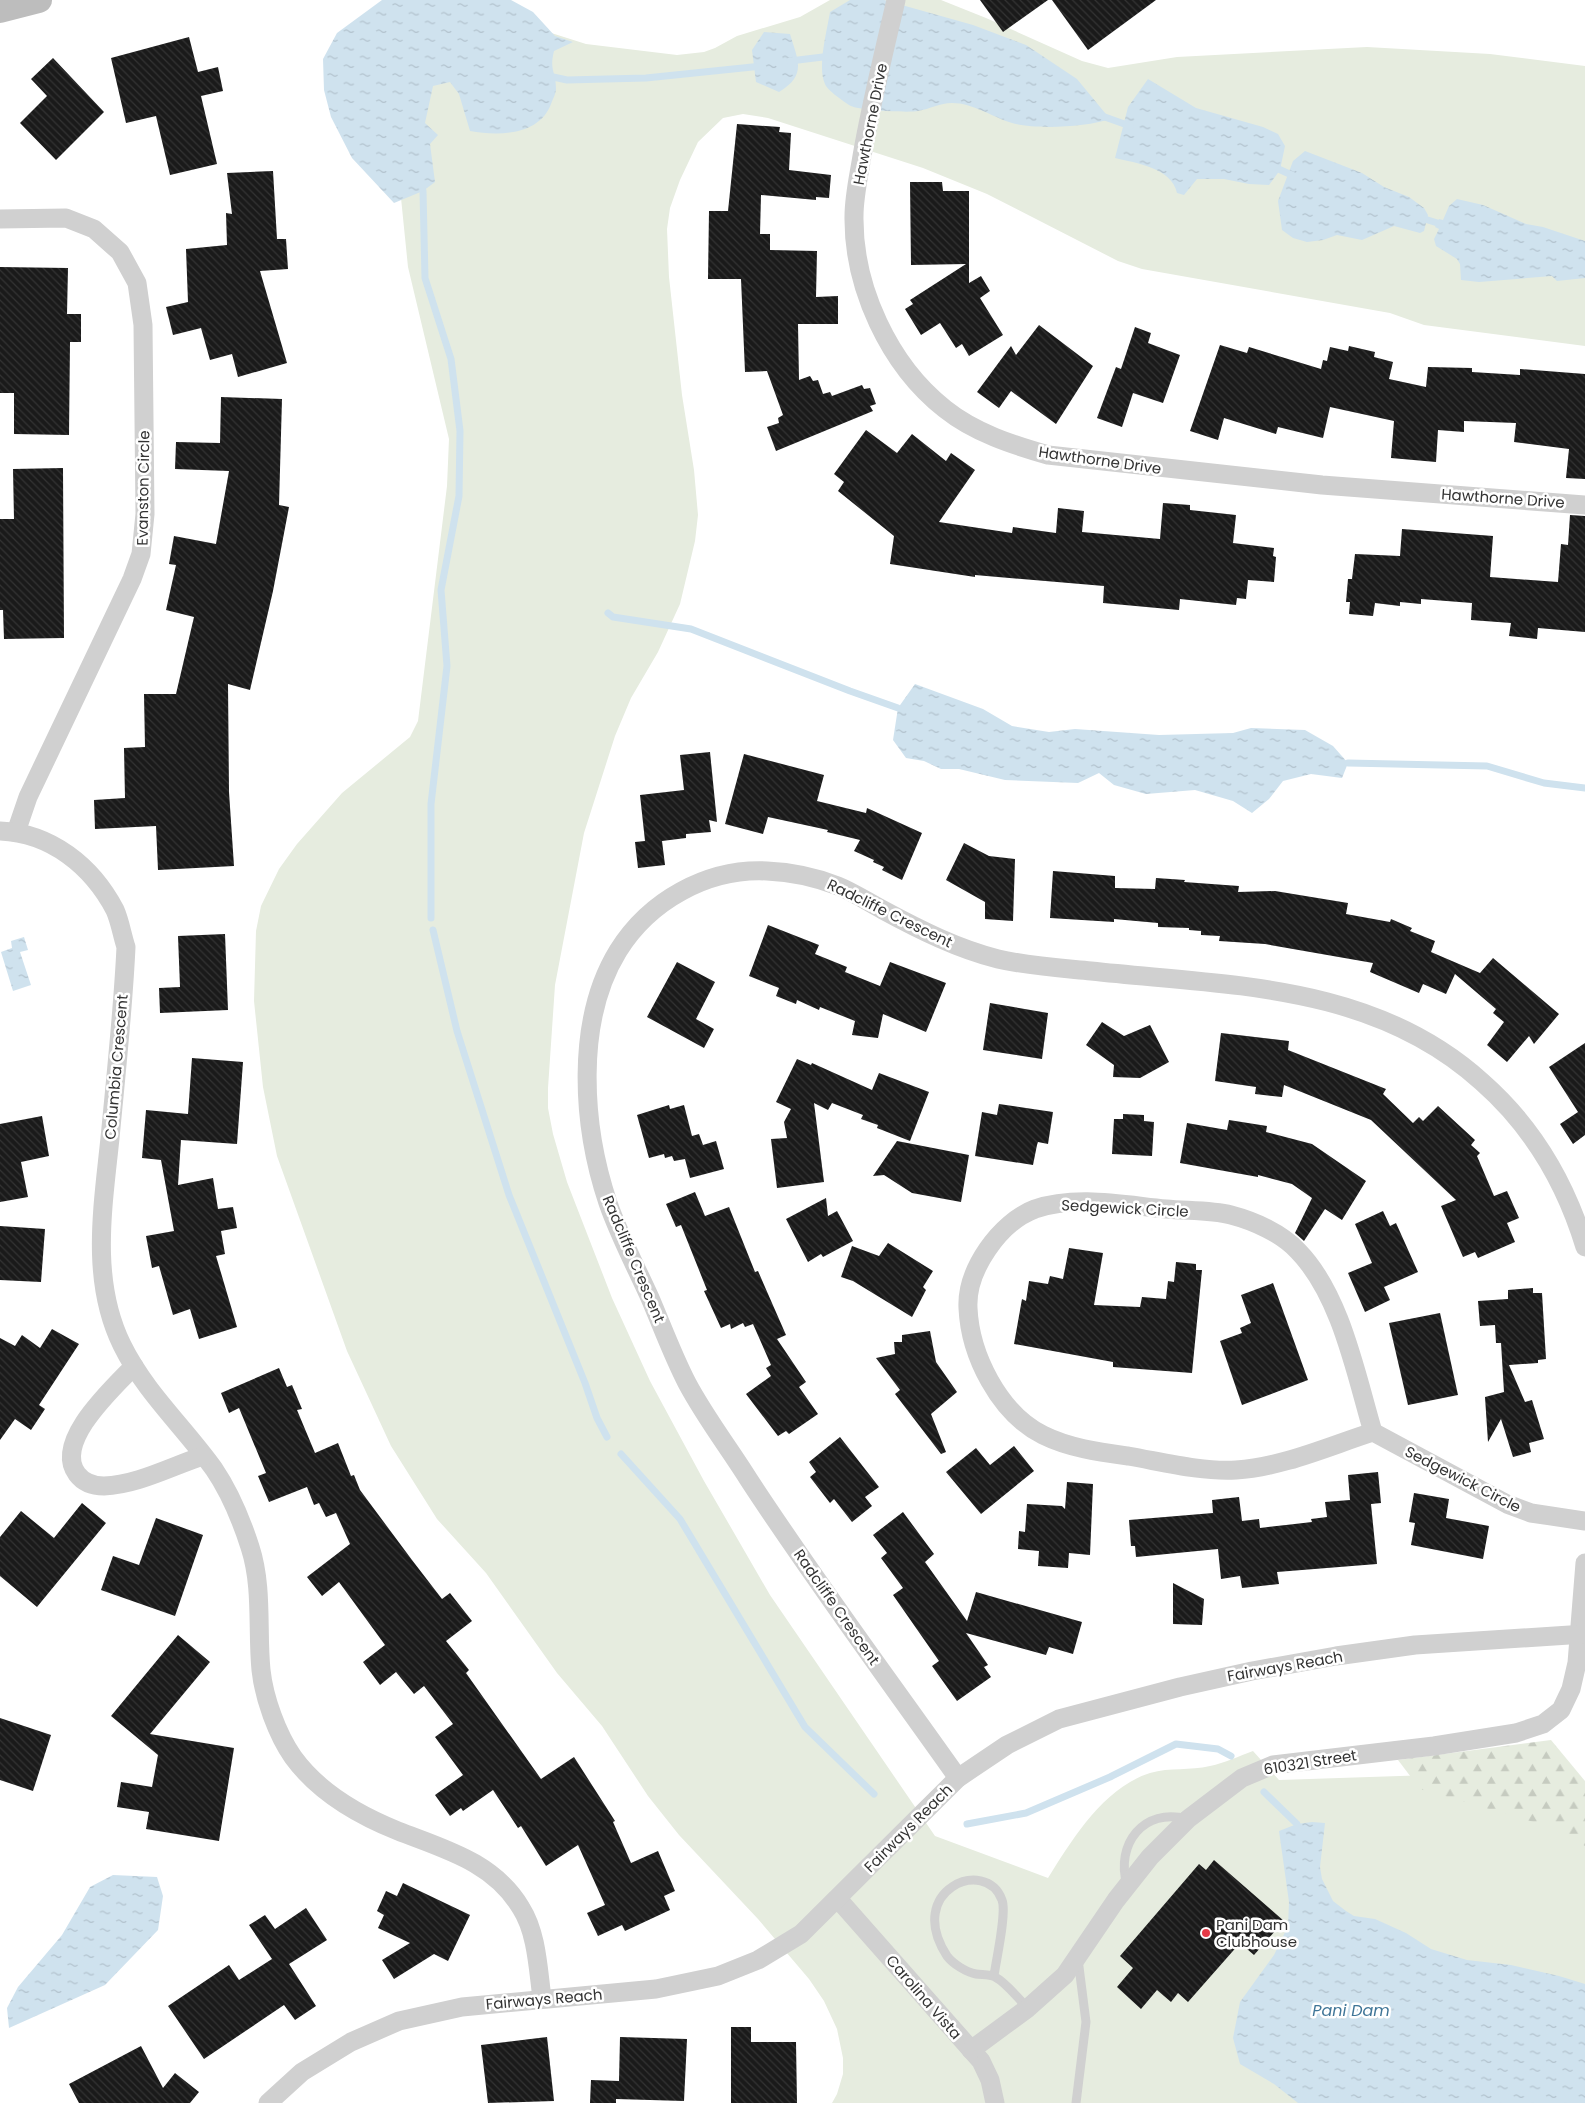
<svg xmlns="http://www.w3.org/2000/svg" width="1585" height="2103" viewBox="0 0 1585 2103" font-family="Poppins,sans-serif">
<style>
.grass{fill:#e6ecdf}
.forest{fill:url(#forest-firs)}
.water{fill:url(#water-ripples)}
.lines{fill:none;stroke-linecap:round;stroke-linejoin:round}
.stream{stroke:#cfe2ee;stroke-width:7}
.building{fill:url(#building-back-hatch)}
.lane{stroke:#d0d0d0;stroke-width:9}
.street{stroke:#d0d0d0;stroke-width:19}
.secondary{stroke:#bdbdbd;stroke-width:26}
.poi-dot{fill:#e63946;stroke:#fff;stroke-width:2}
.labels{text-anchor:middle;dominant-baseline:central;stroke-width:5;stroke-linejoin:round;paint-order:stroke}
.street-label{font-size:15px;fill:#333;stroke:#fff}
.poi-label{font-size:15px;fill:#333;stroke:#fff;text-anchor:start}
.water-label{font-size:16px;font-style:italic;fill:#3f7597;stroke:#fff}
</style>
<defs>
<pattern id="forest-firs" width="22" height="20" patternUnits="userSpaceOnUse" patternTransform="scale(1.25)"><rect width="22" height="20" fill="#e6ecdf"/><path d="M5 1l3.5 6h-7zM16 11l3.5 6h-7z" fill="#c6cbc0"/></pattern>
<pattern id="water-ripples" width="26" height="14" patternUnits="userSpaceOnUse" patternTransform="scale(1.25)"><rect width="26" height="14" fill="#cfe2ee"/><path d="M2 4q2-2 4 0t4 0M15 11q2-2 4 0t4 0" fill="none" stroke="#b2c2cd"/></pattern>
<pattern id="building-back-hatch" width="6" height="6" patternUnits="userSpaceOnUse" patternTransform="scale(1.25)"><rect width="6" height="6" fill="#1a1a1a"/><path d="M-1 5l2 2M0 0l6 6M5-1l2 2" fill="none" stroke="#333"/></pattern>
</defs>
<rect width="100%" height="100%" fill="#fff"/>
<path class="grass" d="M830 0H941L986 18 1082 61 1108 68 1177 57 1367 47 1490 54 1585 66V346L1424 325 1390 313 1142 269 1118 261 987 194 923 168 768 118 743 114 723 118 698 142 680 180 670 208 667 229 669 277 682 395 694 470 698 515 695 541 680 604 658 652 631 698 615 736 584 833 555 985 548 1088V1108L553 1134 567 1182 612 1298 650 1381 704 1481 770 1595 935 1836 1048 1878C1072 1840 1103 1788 1150 1773 1170 1767 1190 1771 1210 1766 1225 1763 1239 1756 1253 1751L1279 1780 1430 1775 1585 1818V2103H832L837 2094 843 2074V2058L837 2029 824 2001 809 1979 758 1919 679 1835 648 1796 602 1726 557 1673 486 1573 437 1519 391 1446 347 1351 277 1156 263 1087 254 1001 256 931 261 906 279 869 297 844 342 793 410 737 418 721 447 486 449 439 408 267 385 40 523 24 586 44 677 55 704 52 715 48 737 36 800 17Z"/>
<polygon class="forest" points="1551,1740 1585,1781 1585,1846 1554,1828 1420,1789 1398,1760"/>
<g class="water">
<path d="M382 0H511L533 12 555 36 573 42 554 51C549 71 556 71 556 89 556 93 553 99 551 104 539 136 498 136 470 131L459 94 450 82 433 86 425 123 438 135 430 144 435 182 423 191 394 203 352 158 331 117 324 90 323 59 337 33Z"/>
<path d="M850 0H884L973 25 1026 45 1077 79 1110 119C1087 127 1036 130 1012 123 992 117 973 103 952 103 940 103 930 109 918 111 908 113 859 110 851 106 844 102 827 90 825 84 817 67 827 31 830 12Z"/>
<path d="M764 32 790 34C798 61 807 75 779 92L756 82 752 50Z"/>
<path d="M1148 79 1196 108 1263 127 1278 134 1285 146 1280 170 1269 185 1249 184 1224 179H1197L1184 195 1177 193C1172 168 1136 163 1115 158L1128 107Z"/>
<polygon points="1305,151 1362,173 1384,187 1409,197 1424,208 1428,215 1424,231 1420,233 1394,226 1362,240 1337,235 1323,240 1307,242 1293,238 1282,230 1278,201 1293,161"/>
<polygon points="1457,199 1483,205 1526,224 1543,227 1585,241 1585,278 1557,281 1552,276 1479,282 1461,280 1460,264 1457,259 1436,246 1434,239 1439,229 1435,227 1439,219 1443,220 1449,206"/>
<polygon points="915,684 983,709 1012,726 1049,732 1075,729 1159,735 1233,733 1251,728 1305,730 1333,746 1348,763 1342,778 1311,774 1283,781 1269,799 1252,813 1233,801 1195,790 1146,794 1114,785 1099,773 1078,783 1005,780 959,769 941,769 924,761 906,758 893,740 898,708"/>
<polygon points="24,937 28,950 20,952 31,985 13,991 1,952 12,948 11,941"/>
<polygon points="1312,1822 1325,1823 1320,1867 1322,1879 1333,1901 1346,1911 1354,1916 1375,1919 1406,1933 1431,1949 1467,1960 1511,1965 1559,1976 1585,1984 1585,2103 1298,2103 1274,2084 1240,2064 1233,2038 1240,2002 1274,1955 1288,1926 1289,1902 1279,1831 1297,1824"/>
<polygon points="113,1875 157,1877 163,1896 158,1930 105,1985 9,2028 7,2008 18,1987 62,1935 90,1887"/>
</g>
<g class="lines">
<g class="stream">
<polyline points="790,61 831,56"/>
<polyline points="544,75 567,80 646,78 762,66"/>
<polyline points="1102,116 1130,126"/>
<polyline points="1272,166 1296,177"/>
<polyline points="423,191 425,278 451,359 460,431 459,496 441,590 447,666 431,804 431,918"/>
<polyline points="1418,217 1444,225"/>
<polyline points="608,613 613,617 691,629 850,691 898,708"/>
<polyline points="1348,763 1487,766 1544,783 1585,788"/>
<polyline points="433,930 457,1031 509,1195 585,1383 597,1418 607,1437"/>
<polyline points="621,1454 680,1519 805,1727 874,1794"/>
<polyline points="1264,1792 1297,1824 1298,1832"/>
<polyline points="967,1824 1026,1813 1110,1777 1176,1744 1218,1749 1231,1756"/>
</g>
</g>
<g class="building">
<polygon points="980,0 1048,0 1003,32"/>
<polygon points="1052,0 1156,0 1088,50"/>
<polygon points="189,37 198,72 218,67 223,91 201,96 217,164 170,175 156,116 126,123 111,58"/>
<polygon points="53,58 104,112 56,160 20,123 47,96 31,79"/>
<polygon points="737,124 780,127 779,132 791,133 789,170 831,175 829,198 816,197 816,200 761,195 760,234 770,234 770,250 817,251 816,297 838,296 838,324 798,324 799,380 810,376 813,381 818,380 823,394 830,392 832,396 862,385 864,389 870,388 876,404 870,406 873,411 776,451 767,427 779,423 778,418 783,415 767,371 745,372 741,279 708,279 709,211 728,211"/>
<polygon points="273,171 277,239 286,239 288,269 260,271 287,363 238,377 232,354 210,360 201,328 173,335 166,307 188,302 186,249 227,245 226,213 232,214 227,173"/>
<polygon points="910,182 942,182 943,191 969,191 969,283 981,276 990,291 980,298 1003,335 969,356 962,344 956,348 940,323 921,335 905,309 913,304 910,300 966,264 911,265"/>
<polygon points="0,267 68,268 67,314 81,314 81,342 70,342 69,435 14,434 14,393 0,393"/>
<polygon points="1039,325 1093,366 1056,424 1011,391 999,408 977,392 1011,346 1016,355"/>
<polygon points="1135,327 1151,333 1148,343 1180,355 1163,403 1133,393 1122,427 1097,418 1116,367 1121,369"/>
<polygon points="1220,345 1247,353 1249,347 1321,369 1323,360 1327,361 1330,347 1348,351 1349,346 1375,352 1374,357 1393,362 1389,379 1426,387 1428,367 1472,368 1472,372 1520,375 1520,369 1585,374 1585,479 1566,478 1569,449 1514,442 1516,423 1464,421 1464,432 1438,430 1436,462 1391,458 1394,421 1330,407 1323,438 1278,427 1276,434 1224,418 1218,440 1190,431"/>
<polygon points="221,397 282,399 279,505 289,507 273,591 250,690 228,684 229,792 234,866 158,870 156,826 95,829 94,800 125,798 124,748 145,747 144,694 176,694 194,617 166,610 176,565 169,564 174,536 216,544 229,471 175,469 176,442 220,443"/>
<polygon points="866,430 897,453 912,434 946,461 951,453 975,470 939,522 1012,533 1013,527 1056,533 1058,508 1084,511 1082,532 1160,539 1163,503 1190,505 1190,510 1236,515 1233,543 1274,548 1273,556 1276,557 1274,582 1248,580 1246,599 1237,598 1236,605 1180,599 1179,610 1103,603 1104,586 975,575 975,577 890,564 894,536 838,491 844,482 834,474"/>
<polygon points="63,468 64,638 4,639 3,610 0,610 0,519 14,519 13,469"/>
<polygon points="1570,515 1585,516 1585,632 1538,628 1537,639 1509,636 1511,623 1471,620 1472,603 1421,599 1421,604 1400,602 1400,606 1375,603 1373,616 1349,614 1350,602 1346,602 1348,579 1352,579 1355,554 1400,556 1402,529 1493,536 1490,577 1558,582 1561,544 1568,545"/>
<polygon points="710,752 717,822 709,820 711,832 686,834 686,838 662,841 665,865 638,868 635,842 645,841 640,795 684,790 680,755"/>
<polygon points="744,754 824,775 817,801 866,813 867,808 922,833 902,880 882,870 884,867 873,862 874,860 854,851 860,840 827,832 828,830 768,817 763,834 725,824"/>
<polygon points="964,843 989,856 1015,859 1013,921 985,919 985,902 946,880"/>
<polygon points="1053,871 1115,876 1115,888 1155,889 1156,878 1185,880 1184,882 1239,886 1238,892 1275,891 1348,903 1346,914 1390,922 1391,919 1412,928 1410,931 1435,941 1431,952 1480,973 1493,958 1559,1014 1534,1044 1529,1036 1507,1062 1487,1045 1504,1022 1493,1013 1496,1009 1455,974 1446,994 1423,984 1419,993 1370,972 1373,963 1265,944 1219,941 1220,936 1201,935 1201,931 1189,930 1189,928 1158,927 1158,923 1114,919 1114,922 1050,918"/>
<polygon points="768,925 819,945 815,954 847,967 845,972 880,986 890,962 946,983 926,1032 883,1014 878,1038 852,1035 855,1021 820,1007 819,1010 797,1000 796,1004 776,996 779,988 749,976"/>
<polygon points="225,934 228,1010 160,1013 159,988 180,987 178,936"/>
<polygon points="677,962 715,982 696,1019 714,1029 704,1048 647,1017"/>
<polygon points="990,1003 1048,1013 1042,1059 983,1050"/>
<polygon points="1102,1022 1124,1036 1150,1025 1169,1062 1140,1078 1113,1077 1114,1065 1086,1045"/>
<polygon points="1221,1033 1289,1041 1288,1050 1386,1089 1383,1094 1413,1123 1419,1117 1423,1121 1438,1106 1475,1140 1471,1145 1480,1153 1477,1156 1494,1196 1507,1191 1519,1218 1507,1223 1515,1242 1478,1258 1475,1252 1463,1257 1441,1206 1456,1200 1371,1120 1284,1085 1282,1097 1255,1094 1256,1087 1215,1081"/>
<polygon points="1585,1043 1585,1135 1573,1144 1560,1124 1578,1112 1549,1067"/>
<polygon points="192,1058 243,1062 237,1144 181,1140 178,1185 213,1178 218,1209 233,1207 237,1228 221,1231 225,1254 216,1256 237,1327 199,1339 190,1309 173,1315 159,1266 152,1268 146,1236 174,1231 161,1160 142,1158 146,1110 188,1114"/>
<polygon points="797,1059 811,1065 812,1063 872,1090 879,1073 929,1092 910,1141 877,1128 878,1125 861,1119 863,1115 832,1103 828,1110 814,1103 824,1182 777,1188 771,1139 787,1138 784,1122 791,1109 776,1102"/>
<polygon points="999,1104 1053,1112 1048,1144 1038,1142 1037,1145 1033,1165 975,1156 982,1112 997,1115"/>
<polygon points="669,1105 670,1109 684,1105 692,1136 699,1134 703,1145 716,1141 724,1169 690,1178 685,1159 674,1161 672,1156 665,1158 664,1154 649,1158 637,1115"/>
<polygon points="1123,1114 1144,1115 1144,1121 1154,1122 1152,1156 1112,1154 1114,1119 1123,1119"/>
<polygon points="42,1116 49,1156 21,1162 28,1197 0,1202 0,1124"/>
<polygon points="1229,1120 1267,1126 1266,1132 1312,1144 1366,1181 1342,1220 1325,1209 1304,1241 1295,1233 1312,1198 1292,1184 1258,1175 1258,1177 1180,1163 1187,1123 1227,1130"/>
<polygon points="897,1141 969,1155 961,1202 912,1193 884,1175 873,1176"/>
<polygon points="695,1192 705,1216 729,1207 755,1272 758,1271 786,1335 777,1339 806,1382 799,1387 818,1414 789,1434 786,1431 778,1436 746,1394 771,1376 766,1368 771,1365 753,1324 745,1327 743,1323 731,1329 730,1324 721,1328 704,1291 707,1290 681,1225 676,1227 666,1204"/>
<polygon points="826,1198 828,1216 837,1211 853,1241 823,1257 821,1254 808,1262 786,1219"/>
<polygon points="1383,1211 1390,1226 1396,1223 1418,1272 1384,1287 1390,1300 1365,1312 1348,1273 1372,1263 1355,1224"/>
<polygon points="0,1226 45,1229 41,1282 0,1280"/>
<polygon points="888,1243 933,1271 923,1287 926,1290 912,1317 853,1281 841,1277 852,1246 879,1256"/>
<polygon points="1069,1248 1103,1253 1094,1305 1140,1307 1142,1297 1166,1299 1168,1281 1174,1282 1176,1262 1196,1264 1196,1270 1202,1270 1192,1373 1113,1367 1113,1362 1014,1344 1022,1299 1026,1301 1029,1281 1048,1284 1050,1276 1063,1279"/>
<polygon points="1273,1283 1308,1380 1242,1405 1220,1341 1242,1333 1240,1328 1251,1323 1241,1295"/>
<polygon points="1533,1288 1533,1293 1542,1293 1546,1359 1538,1360 1538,1363 1509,1365 1525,1402 1532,1400 1544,1439 1529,1443 1531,1452 1513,1457 1501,1419 1488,1442 1485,1397 1504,1392 1501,1343 1496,1343 1495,1325 1480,1326 1478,1301 1508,1299 1508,1290"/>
<polygon points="1440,1313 1458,1395 1408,1405 1389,1323"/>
<polygon points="52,1329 79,1344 39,1405 45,1409 31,1430 15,1419 0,1440 0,1338 15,1346 22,1335 40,1348"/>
<polygon points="930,1331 936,1362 957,1392 931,1414 946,1452 941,1454 895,1394 900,1390 876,1358 895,1354 894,1342 902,1342 902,1335"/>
<polygon points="279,1368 287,1387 292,1385 302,1409 297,1410 315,1453 338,1443 351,1476 354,1475 360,1490 412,1560 442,1599 450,1593 472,1621 446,1641 469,1670 466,1673 541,1779 574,1757 615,1821 613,1822 631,1863 658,1851 675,1891 664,1896 670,1910 625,1931 622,1925 598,1936 587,1913 605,1905 578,1845 546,1866 521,1826 518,1828 493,1790 463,1811 461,1808 450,1816 435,1795 463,1775 435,1737 453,1724 424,1686 414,1694 396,1672 380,1685 363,1662 385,1645 339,1582 322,1596 307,1577 350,1544 336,1513 326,1517 319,1503 314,1505 307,1487 269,1502 258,1476 266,1473 239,1408 229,1413 221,1393"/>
<polygon points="840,1437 879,1487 865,1497 872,1506 852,1522 834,1499 830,1503 810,1477 816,1472 809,1462"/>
<polygon points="1014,1446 1034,1471 981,1514 946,1472 976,1448 990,1465"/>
<polygon points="1378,1472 1381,1503 1371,1504 1377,1564 1277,1572 1279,1584 1242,1588 1240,1576 1221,1579 1218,1549 1136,1557 1135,1546 1131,1546 1129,1520 1213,1513 1212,1500 1239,1497 1242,1521 1259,1519 1260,1528 1312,1522 1311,1519 1327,1517 1325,1502 1350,1500 1348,1475"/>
<polygon points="1067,1482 1093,1484 1090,1555 1069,1553 1068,1568 1038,1566 1039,1551 1018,1549 1019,1531 1025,1532 1027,1504 1062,1506 1065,1509"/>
<polygon points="1414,1493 1449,1499 1446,1518 1489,1526 1483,1559 1411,1545 1415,1523 1409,1522"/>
<polygon points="82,1503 106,1523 37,1607 0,1576 0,1537 21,1511 54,1538"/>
<polygon points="903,1512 934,1554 925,1562 967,1621 976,1592 1082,1622 1073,1654 1049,1647 1046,1655 966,1633 988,1665 984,1667 991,1677 957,1701 932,1666 939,1661 893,1595 903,1588 881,1558 887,1553 873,1535"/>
<polygon points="156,1518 203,1535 175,1616 101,1590 113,1556 139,1565"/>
<polygon points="1173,1583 1204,1599 1202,1625 1173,1624"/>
<polygon points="178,1635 210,1662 150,1734 234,1748 219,1841 146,1829 149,1812 117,1807 121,1782 152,1787 158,1755 111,1716"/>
<polygon points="0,1718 51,1735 33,1791 0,1780"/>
<polygon points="1214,1860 1284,1921 1254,1955 1240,1943 1188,2002 1178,1993 1171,2002 1157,1990 1141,2009 1117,1987 1133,1968 1120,1956 1199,1864 1206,1870"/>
<polygon points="403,1883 470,1915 448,1961 434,1954 394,1979 382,1960 410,1943 378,1928 384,1915 377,1911 386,1891 397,1896"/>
<polygon points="306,1908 327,1940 289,1964 316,2006 295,2020 284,2005 204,2059 168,2006 229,1965 239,1980 272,1959 249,1925 265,1915 275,1929"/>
<polygon points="731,2027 751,2027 751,2042 796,2042 797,2103 731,2103"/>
<polygon points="547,2037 554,2101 488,2103 481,2045"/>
<polygon points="620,2037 687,2039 684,2101 616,2099 616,2103 590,2103 591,2080 619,2081"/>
<polygon points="141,2046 163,2088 175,2073 199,2092 190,2103 79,2103 69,2084"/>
</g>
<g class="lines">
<g class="lane">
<path d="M1127 1885C1115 1844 1144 1807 1187 1819"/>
<path d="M994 1976C996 1960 1007 1913 1002 1900 986 1856 904 1890 947 1956 953 1964 966 1972 976 1974 981 1975 990 1974 995 1977 1007 1983 1018 1999 1028 2008"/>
<polyline points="1076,2103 1086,2022 1078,1959"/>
</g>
<g class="street">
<path d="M896 0C884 52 871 104 862 156 859 175 854 196 854 216 853 287 889 365 945 409 975 433 1013 445 1048 455L1322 485 1585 505"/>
<polyline points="0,219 66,218 94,229 120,252 137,283 143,325 145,514 141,554 132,579 28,797 16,832"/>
<path d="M0 831C51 833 92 866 115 910 120 921 122 935 126 947 123 1011 116 1074 110 1138 103 1207 90 1280 122 1345 145 1392 184 1427 214 1469 231 1494 241 1519 250 1547 263 1587 257 1630 261 1670 264 1698 277 1734 293 1757 319 1793 358 1815 398 1831 444 1849 494 1862 521 1908 537 1933 538 1969 542 1998"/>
<path d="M134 1366C113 1388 53 1442 77 1474 83 1482 93 1486 104 1486 137 1485 172 1466 203 1456"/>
<path d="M1373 1432C1329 1446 1283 1467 1236 1470 1201 1472 1163 1462 1128 1456 1099 1452 1069 1448 1043 1435 999 1413 970 1355 968 1308 966 1270 1000 1222 1035 1209 1076 1195 1124 1205 1166 1209 1187 1211 1211 1210 1231 1215 1254 1221 1281 1233 1298 1251 1341 1295 1356 1375 1373 1432L1507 1504 1531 1513 1585 1521"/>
<path d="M958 1778C888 1679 815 1581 749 1480 729 1448 705 1417 687 1383 673 1356 662 1326 650 1298 636 1267 619 1235 608 1203 582 1126 575 1021 618 951 649 901 707 868 767 871 790 872 815 877 838 886 853 892 868 902 883 910 920 930 958 949 998 959 1028 966 1060 968 1091 971 1229 986 1373 983 1482 1082 1532 1126 1566 1184 1585 1247"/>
<polyline points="838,1899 981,2061 990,2080 995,2103"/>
<polyline points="971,2050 1028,2008 1065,1975 1116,1900 1150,1857 1188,1819 1242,1778 1273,1765 1434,1746 1516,1733 1543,1724 1561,1710 1571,1689 1577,1663 1585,1563"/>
<polyline points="268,2103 302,2072 351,2042 399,2021 462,2007 656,1989 718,1976 758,1960 801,1934 958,1778 1007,1745 1059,1719 1180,1687 1252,1671 1336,1656 1415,1645 1585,1634"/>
</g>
<polyline class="secondary" points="0,10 39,0"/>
</g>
<circle class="poi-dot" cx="1206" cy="1933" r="5"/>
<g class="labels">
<g class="street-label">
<text transform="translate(870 124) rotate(-79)">Hawthorne Drive</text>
<text transform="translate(1100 460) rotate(8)">Hawthorne Drive</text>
<text transform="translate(143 488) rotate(-89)">Evanston Circle</text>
<text transform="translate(1503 498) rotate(4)">Hawthorne Drive</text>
<text transform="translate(890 913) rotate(26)">Radcliffe Crescent</text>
<text transform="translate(116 1067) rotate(-85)">Columbia Crescent</text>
<text transform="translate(1125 1208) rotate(3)">Sedgewick Circle</text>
<text transform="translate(634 1259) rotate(67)">Radcliffe Crescent</text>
<text transform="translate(1463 1479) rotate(27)">Sedgewick Circle</text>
<text transform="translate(837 1607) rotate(55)">Radcliffe Crescent</text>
<text transform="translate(1285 1666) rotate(-10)">Fairways Reach</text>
<text transform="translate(1310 1762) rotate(-9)">610321 Street</text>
<text transform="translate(908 1828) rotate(-45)">Fairways Reach</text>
<text transform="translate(924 1997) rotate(49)">Carolina Vista</text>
<text transform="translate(544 1999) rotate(-5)">Fairways Reach</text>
</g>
<g class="poi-label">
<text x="1216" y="1924">Pani Dam<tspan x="1216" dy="17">Clubhouse</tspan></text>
</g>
<g class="water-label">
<text x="1351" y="2010">Pani Dam</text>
</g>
</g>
</svg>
